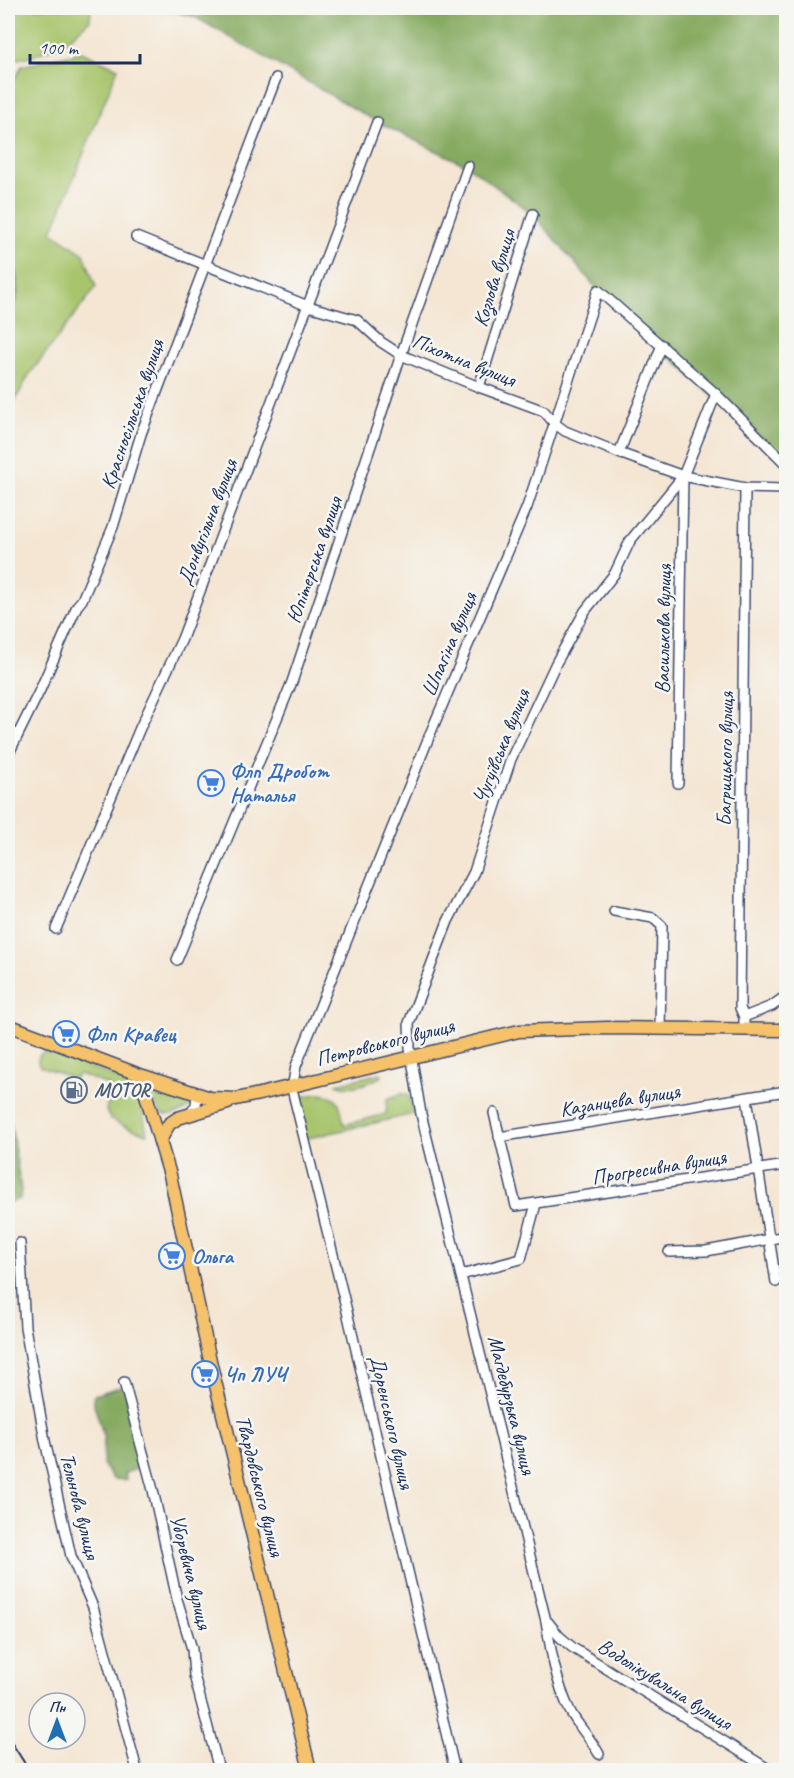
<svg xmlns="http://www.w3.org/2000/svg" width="794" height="1778" viewBox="0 0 794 1778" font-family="Caveat,sans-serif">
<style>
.green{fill:#a8c56d;stroke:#627a66;stroke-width:1.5}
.forest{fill:#86aa60;stroke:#506c5f;stroke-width:1.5}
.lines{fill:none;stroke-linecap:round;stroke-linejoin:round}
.minor-casing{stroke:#3c4a70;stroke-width:12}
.major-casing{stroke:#3c4a70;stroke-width:15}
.minor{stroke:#fff;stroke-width:9}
.major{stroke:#f5c16b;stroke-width:12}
.rail{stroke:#1b2f5e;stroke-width:2}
.labels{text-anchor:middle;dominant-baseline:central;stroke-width:5;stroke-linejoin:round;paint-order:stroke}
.street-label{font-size:21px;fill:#1b2f5e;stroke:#f6f6f2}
.shop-label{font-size:21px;font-weight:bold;fill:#366cbe;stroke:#f6f6f2;text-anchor:start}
.service-label{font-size:21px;font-weight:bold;fill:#4e5e75;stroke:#f6f6f2;text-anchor:start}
</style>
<rect width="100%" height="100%" fill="#f6f6f2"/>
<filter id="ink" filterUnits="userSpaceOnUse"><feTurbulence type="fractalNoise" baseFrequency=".0167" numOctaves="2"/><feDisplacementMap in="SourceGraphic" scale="12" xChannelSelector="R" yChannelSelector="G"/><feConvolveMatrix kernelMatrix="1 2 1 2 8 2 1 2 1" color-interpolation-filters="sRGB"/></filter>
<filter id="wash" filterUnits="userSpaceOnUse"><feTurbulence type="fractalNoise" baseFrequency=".008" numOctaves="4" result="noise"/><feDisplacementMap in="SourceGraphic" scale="24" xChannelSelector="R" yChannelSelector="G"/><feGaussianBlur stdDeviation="1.35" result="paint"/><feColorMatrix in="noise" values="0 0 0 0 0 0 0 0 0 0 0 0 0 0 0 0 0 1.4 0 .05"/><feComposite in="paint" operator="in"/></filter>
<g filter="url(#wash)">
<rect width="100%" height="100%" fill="#f4e6d3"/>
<g class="green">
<polygon points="8,8 91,8 90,20 63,44 32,56 8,61"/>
<polygon points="81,52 118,68 52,232 84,254 96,287 29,375 8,414 8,91 22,66"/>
<path d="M44 1052C63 1058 124 1076 134 1089 143 1101 144 1120 147 1134 134 1129 98 1122 108 1103L112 1102 113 1092 104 1090 108 1085 79 1074 74 1079 40 1066 38 1062 39 1056Z"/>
<path d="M381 1073 382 1076C369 1083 351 1091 337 1084Z"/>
<path d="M160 1089 190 1100 192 1104C187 1111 168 1119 161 1113 156 1109 155 1099 153 1094L155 1090Z"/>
<path d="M317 1094C341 1094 340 1105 344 1125L386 1114 387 1099 400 1094H408L414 1114 304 1139 296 1098Z"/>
</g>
<g class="forest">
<polygon points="159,8 189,8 196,17 235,8 786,8 786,464 598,290 533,214 468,166 377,122 195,17"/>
<path d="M8 264 17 274C19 290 19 302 8 314Z"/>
<polygon points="8,1106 21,1190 20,1199 8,1203"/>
<polygon points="125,1385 143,1467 125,1473 126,1480 113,1479 103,1464 104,1437 94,1405 94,1395"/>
</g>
</g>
<g filter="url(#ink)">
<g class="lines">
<defs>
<g id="minor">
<polyline points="136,237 308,306 357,320 381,342 401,355 479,387 544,411 554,423 565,431 619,453 683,476 745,488 786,489"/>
<polyline points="479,387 533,214"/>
<polyline points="619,453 662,345"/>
<polyline points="8,755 40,690 77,606 82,600 113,527 141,434 276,78"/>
<polyline points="678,783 683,476"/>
<polyline points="614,911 653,918 662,926 660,1029"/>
<polyline points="56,929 140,728 182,639 377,122"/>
<polyline points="177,960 292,682 401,355 468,166"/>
<polyline points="744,1017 772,1006 786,996"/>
<polyline points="744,1030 744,1017 740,1008 745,488"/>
<polyline points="747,1098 776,1282"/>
<polyline points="494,1113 516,1206 786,1165"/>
<polyline points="190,1114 196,1105 197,1094"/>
<polyline points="499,1137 786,1091"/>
<polyline points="20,1243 25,1327 45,1441 71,1556 93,1607 137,1770"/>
<polyline points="669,1252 706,1251 786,1236"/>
<polyline points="461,1275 521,1259 536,1204"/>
<polyline points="124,1382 153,1490 177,1599 192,1649 194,1675 219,1770"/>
<polyline points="548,1622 559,1636 573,1648 770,1770"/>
<path d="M599 1754C591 1739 578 1726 570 1711 556 1682 551 1652 546 1621L421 1114 410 1048 409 1023 448 921 474 872 511 759 556 663 585 611 615 573 630 541 683 476 716 394"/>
<polyline points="454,1767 345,1303 292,1089 296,1066 433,727 527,507 598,290 716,394 786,464"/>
</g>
<g id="major">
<polyline points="8,1025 140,1075 210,1098 236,1099 264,1093 519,1031 607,1028 786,1030"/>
<polyline points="140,1075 170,1175 211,1365 310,1770"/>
<polyline points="161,1139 169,1124 178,1118 228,1103"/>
</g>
</defs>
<use href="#minor" class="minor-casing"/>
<use href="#major" class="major-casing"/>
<use href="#minor" class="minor"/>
<use href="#major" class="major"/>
<g class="rail">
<polyline points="8,1737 29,1770"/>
<polyline points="8,1762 13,1770"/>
</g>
</g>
</g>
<defs>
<symbol id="supermarket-ring" viewBox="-11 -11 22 22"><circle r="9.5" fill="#f6f6f2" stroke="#3f7fe0" stroke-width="1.5"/><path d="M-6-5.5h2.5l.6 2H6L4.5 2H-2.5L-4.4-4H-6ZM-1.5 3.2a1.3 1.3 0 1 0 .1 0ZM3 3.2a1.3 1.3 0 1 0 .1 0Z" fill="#3f7fe0"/></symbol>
<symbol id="fuel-ring" viewBox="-11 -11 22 22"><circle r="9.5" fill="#f6f6f2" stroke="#5c6f8a" stroke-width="1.5"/><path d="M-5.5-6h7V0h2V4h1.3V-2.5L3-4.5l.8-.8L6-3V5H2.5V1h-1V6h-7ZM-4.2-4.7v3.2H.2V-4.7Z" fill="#5c6f8a"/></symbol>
</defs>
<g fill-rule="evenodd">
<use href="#supermarket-ring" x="196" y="768" width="30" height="30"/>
<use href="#supermarket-ring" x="51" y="1019" width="30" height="30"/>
<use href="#fuel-ring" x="59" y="1075" width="30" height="30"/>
<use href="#supermarket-ring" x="157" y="1241" width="30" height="30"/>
<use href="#supermarket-ring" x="190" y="1359" width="30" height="30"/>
</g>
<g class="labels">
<g class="street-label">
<text transform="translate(494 278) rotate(-73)">Козлова вулиця</text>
<text transform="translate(464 360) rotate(22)">Піхотна вулиця</text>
<text transform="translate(132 414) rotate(-71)">Красносільська вулиця</text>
<text transform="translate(207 522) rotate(-69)">Донвугільна вулиця</text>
<text transform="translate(314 560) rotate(-71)">Юпітерська вулиця</text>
<text transform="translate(663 629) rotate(-89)">Василькова вулиця</text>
<text transform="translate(449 644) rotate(-67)">Шпагіна вулиця</text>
<text transform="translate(501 746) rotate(-68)">Чугуївська вулиця</text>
<text transform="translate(725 759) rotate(-89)">Багрицького вулиця</text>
<text transform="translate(385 1042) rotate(-14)">Петровського вулиця</text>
<text transform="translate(620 1100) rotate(-9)">Казанцева вулиця</text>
<text transform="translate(659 1167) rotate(-9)">Прогресивна вулиця</text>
<text transform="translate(512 1405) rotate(76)">Магдебурзька вулиця</text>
<text transform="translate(392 1422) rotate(77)">Доренського вулиця</text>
<text transform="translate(260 1486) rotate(76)">Твардовського вулиця</text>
<text transform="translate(80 1506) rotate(76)">Тельнова вулиця</text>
<text transform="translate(191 1572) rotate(76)">Уборевича вулиця</text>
<text transform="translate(665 1684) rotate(32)">Водолікувальна вулиця</text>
</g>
<g class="shop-label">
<text x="230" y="771">Флп Дробот<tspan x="230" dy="24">Наталья</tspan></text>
<text x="86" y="1034">Флп Кравец</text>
<text x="192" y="1256">Ольга</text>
<text x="224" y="1374">Чп ЛУЧ</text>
</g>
<g class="service-label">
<text x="94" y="1090">MOTOR</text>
</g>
</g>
<rect width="794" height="1778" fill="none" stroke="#f6f6f2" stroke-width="30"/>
<g transform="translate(57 1721)"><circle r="28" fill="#f6f6f2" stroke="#9ea6b7" stroke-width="1.5"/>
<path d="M0-4.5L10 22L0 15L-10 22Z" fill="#1f6fb2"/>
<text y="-9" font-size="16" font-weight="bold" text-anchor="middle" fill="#1b2f5e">Пн</text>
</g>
<path d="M30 54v9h110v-9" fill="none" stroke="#1b2f5e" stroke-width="3"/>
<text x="39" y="54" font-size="18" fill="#1b2f5e" stroke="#f6f6f2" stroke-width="4.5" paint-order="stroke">100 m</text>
</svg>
